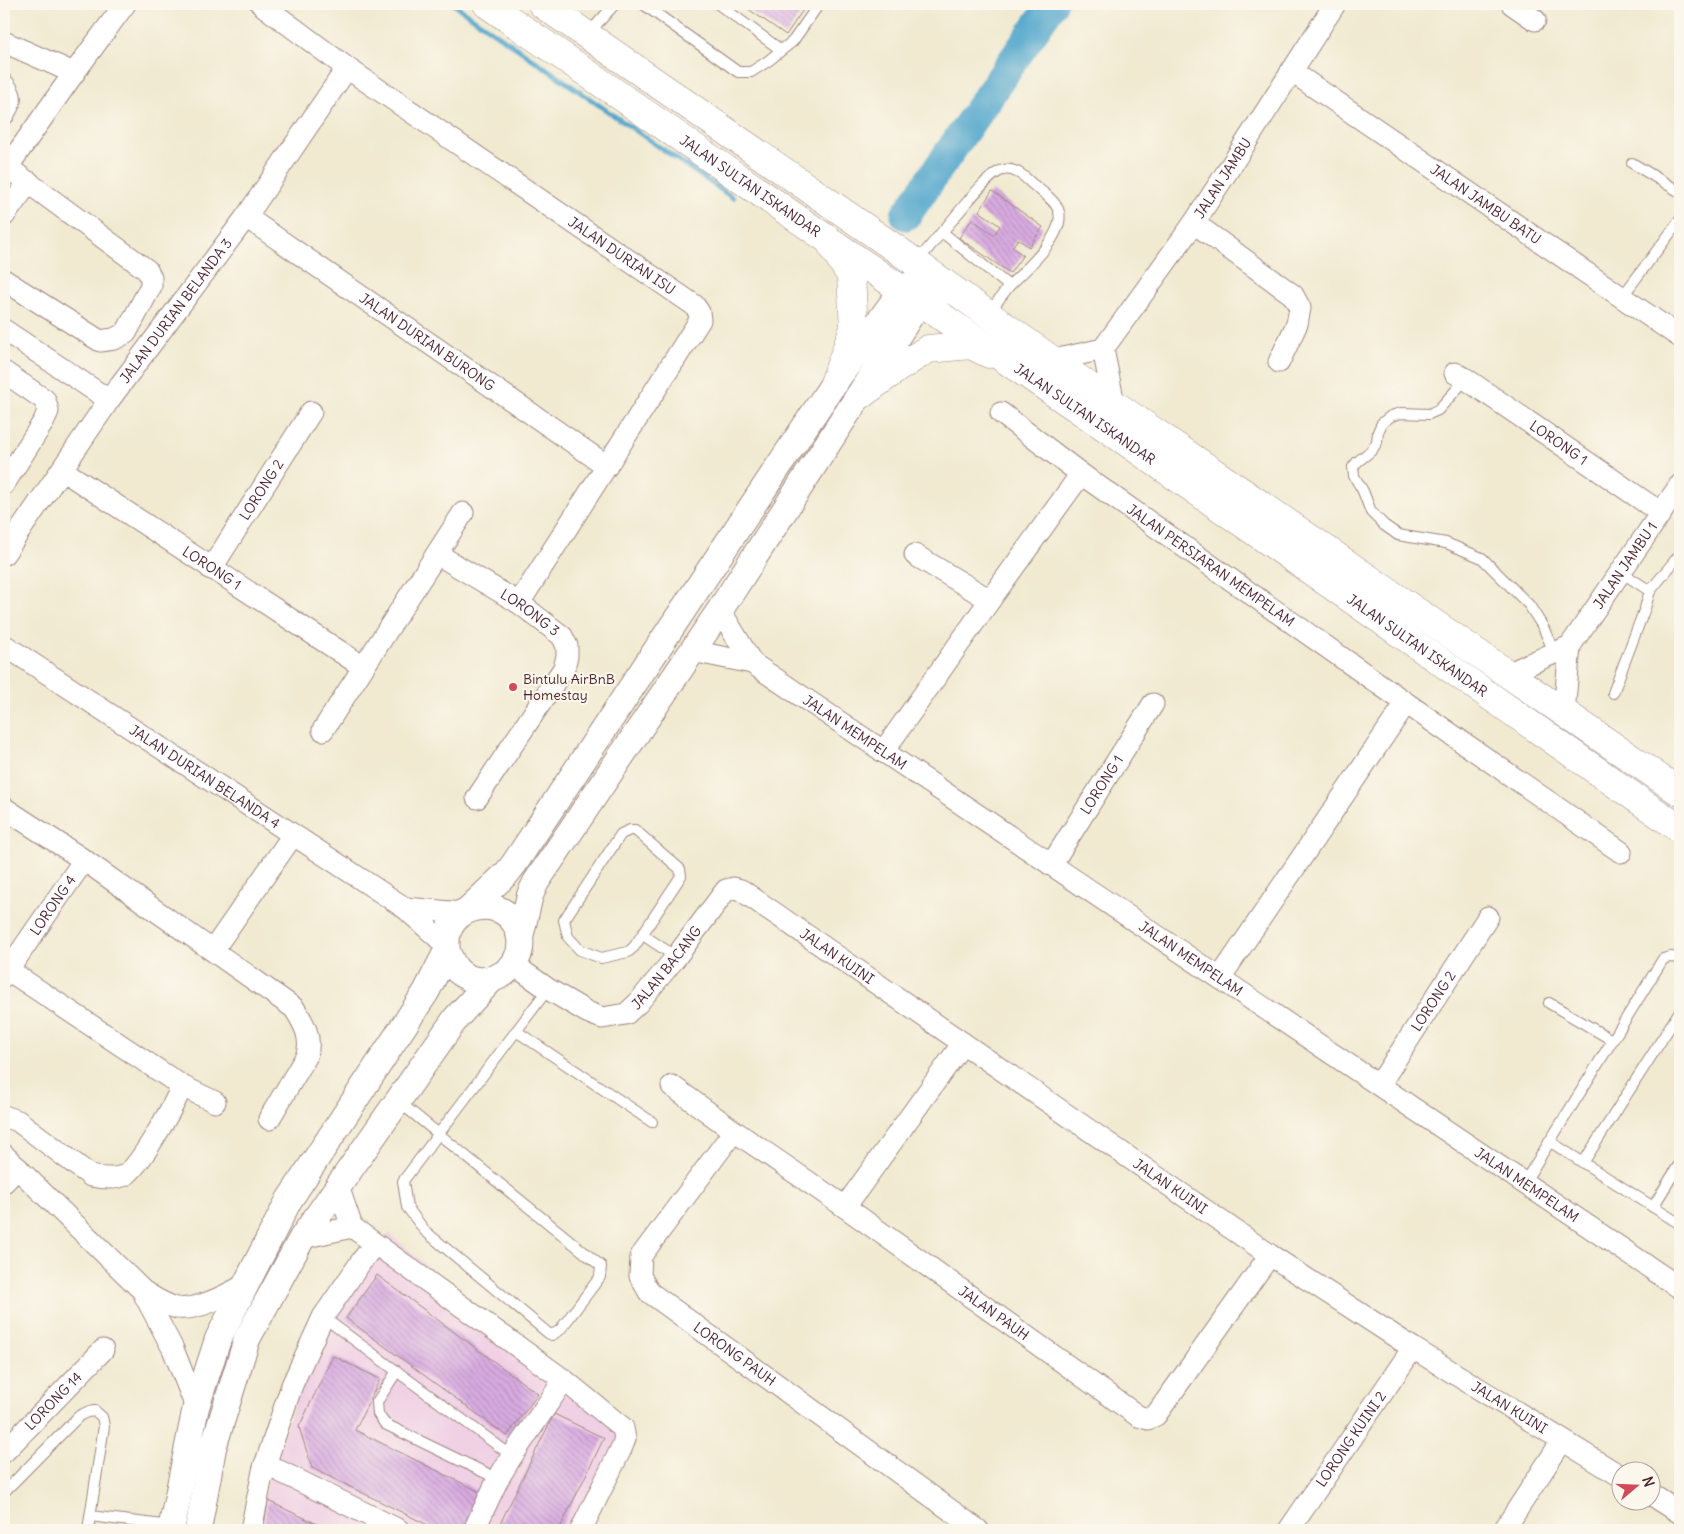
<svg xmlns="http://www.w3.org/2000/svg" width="1684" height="1534" viewBox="0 0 1684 1534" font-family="Delius,sans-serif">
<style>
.built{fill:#f0d0e4}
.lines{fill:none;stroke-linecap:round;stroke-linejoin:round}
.stream{stroke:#4ea4cb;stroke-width:5}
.river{stroke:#4ea4cb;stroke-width:31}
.building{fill:url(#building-back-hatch)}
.service-casing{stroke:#9e847e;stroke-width:12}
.minor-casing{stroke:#9e847e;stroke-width:23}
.tertiary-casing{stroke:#9e847e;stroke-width:28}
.primary-casing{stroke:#9e847e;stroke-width:29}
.service{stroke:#fff;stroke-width:10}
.minor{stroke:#fff;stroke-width:21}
.tertiary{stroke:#fff;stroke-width:26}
.primary{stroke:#fff;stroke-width:28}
.poi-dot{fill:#d1495b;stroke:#fbf7ec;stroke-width:2}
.labels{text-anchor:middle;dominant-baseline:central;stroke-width:4;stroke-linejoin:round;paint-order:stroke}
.street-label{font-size:14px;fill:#4a1f2b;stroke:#fbf7ec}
.poi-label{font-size:14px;fill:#4a1f2b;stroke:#fbf7ec;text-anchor:start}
</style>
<defs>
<pattern id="building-back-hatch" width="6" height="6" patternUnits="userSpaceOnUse" patternTransform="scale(1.25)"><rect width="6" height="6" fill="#d9ace2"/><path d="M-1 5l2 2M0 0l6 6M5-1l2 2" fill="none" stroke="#b28bb7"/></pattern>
</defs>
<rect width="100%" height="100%" fill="#fbf7ec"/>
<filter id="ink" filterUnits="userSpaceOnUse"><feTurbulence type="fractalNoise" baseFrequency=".02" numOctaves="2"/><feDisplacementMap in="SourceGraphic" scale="10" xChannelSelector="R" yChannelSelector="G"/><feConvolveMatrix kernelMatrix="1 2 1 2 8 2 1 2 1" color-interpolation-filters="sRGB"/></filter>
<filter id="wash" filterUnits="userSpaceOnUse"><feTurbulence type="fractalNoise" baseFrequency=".0096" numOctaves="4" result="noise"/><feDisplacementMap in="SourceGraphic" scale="20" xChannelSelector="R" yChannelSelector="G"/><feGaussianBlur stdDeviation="1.12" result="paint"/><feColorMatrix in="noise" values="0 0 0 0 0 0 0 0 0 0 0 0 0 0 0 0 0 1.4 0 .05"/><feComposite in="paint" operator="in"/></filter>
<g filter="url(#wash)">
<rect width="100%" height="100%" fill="#f1ead1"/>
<polygon class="built" points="389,1233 625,1439 580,1530 252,1530 323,1317"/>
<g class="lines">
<polyline class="stream" points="453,4 733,198"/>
<polyline class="river" points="906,215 1052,4"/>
</g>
<g id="blocks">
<g class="building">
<polygon points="741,4 807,4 786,35"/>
<polygon points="992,191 1043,227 1029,247 1018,239 1012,247 1023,255 1010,273 959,238 972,219 994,235 1000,226 979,211"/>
<polygon points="377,1275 538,1394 507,1436 346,1318"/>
<polygon points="333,1356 380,1379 355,1430 482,1493 464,1530 438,1530 312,1468 299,1427"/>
<polygon points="554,1414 604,1438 559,1530 497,1530"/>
<polygon points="268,1501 330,1530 263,1530"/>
</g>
</g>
</g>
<g filter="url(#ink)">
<use href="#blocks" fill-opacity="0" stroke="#9e847e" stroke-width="1"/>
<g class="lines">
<defs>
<g id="service">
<polyline points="643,4 738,72 751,72 768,61 793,41 819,4"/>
<polyline points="718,4 781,50"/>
<polyline points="588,34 615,4"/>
<polyline points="1632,163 1680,192"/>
<path d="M942 232C955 218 984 178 1000 171 1011 166 1022 174 1030 182 1039 190 1056 200 1059 212 1065 236 1024 271 1009 286"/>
<polyline points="916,263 942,232 1009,286 988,314"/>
<polyline points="1622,297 1680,220"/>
<polyline points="1466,379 1438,410 1429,414 1401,413 1391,416 1382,423 1378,432 1377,442 1372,450 1357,462 1353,467 1354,476 1363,491 1371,512 1384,525 1398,535 1446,543 1482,558 1529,605 1543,627 1554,652"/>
<polyline points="1650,591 1677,558 1680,557"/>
<polyline points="1613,693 1645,608 1650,591 1621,572"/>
<polygon points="630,830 635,830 680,869 681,876 634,947 628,952 601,958 580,950 568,937 564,920 621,834"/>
<polyline points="643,935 676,957"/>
<polyline points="1549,1003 1612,1040"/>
<polyline points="516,1031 652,1122"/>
<polyline points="398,1101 601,1266 600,1277 560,1330 552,1335 548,1333 425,1231 407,1207 403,1181 548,989"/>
<polyline points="1549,1141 1680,1224"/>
<polyline points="1583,1163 1680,1011"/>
<polyline points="1524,1183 1663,959 1670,957 1680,958"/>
<polyline points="1653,1207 1680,1163"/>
<polyline points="323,1317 512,1456"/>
<polyline points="397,1371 377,1402 378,1414 385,1424 498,1479"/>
<polyline points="4,1492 79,1416 87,1412 95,1411 102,1417 104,1426 88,1530"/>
<polyline points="90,1516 171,1526"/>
</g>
<g id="minor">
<path id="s1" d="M261 4 347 68 694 305 699 312 700 320 519 603"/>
<polyline points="1512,4 1535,20"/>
<polyline points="4,42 74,73"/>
<path id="s2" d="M1291 71 1680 337"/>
<path d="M4 85C14 98 11 101 4 114"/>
<polyline points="4,172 74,73 125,4"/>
<polyline points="4,216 29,182"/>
<path id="s3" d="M246 217 607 466"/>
<polyline points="1194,223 1293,295 1300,308 1297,324 1279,362"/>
<polyline points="4,280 100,341 114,339 126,333 151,286 151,278 147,270 7,167"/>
<polyline points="4,330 109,400"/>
<polyline points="1103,349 1114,404"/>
<path id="s4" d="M1054 360 1103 349 1194 223 1335 4"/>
<polyline points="4,372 45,400 48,411 44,421 4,484"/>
<path id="s5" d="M1455 373 1466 379 1661 513"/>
<polyline points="1001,413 1081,474"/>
<path id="s6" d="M62 470 362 666"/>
<path id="s7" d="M4 554 109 400 246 217 347 68"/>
<path id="s8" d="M437 554 519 603 562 636 567 646V656L564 668 477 798"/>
<polyline points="915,555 990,600"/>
<path id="s9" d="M211 569 311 412"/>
<path id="s10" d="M720 610 752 663 1680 1288"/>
<path id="s11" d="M4 645 405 908 446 945"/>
<polyline points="692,651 752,663"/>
<polyline points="1507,674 1570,646"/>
<path id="s12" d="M1564 713 1570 646 1680 485"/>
<polyline points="323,730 463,513"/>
<path id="s13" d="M883 752 990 600 1081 474 1406 703 1621 852"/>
<path d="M4 808 84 860 294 1008C304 1023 313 1039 306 1057L269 1119"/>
<path id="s14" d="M1051 865 1153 704"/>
<polyline points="405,908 463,913"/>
<polyline points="213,950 293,835"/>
<path id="s15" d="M514 965 548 989 587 1012 602 1018 626 1014 638 1003 676 957 726 890 734 888 741 890 1270 1255 1413 1348 1622 1477"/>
<polyline points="8,970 182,1086 215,1102"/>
<path id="s16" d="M4 976 84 860"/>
<polyline points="1220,978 1406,703"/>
<path id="s17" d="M1379 1085 1488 917"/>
<path id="s18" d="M672 1086 734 1131 845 1207 1138 1416 1148 1419 1156 1415 1270 1255"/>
<path d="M4 1116 18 1121 91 1176C101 1178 115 1180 125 1175 140 1167 175 1103 182 1086"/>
<path id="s19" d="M734 1131 641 1256 640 1276 649 1292 978 1530"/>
<path d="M4 1155 143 1291C154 1298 164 1305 177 1308 197 1311 226 1295 243 1286"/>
<polyline points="4,1182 18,1168"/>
<polyline points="338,1186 352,1227 564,1380 623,1428 625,1439 621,1449 581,1530"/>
<polyline points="845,1207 963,1043"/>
<polyline points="302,1238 352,1227"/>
<polyline points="144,1294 173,1349 196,1407"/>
<path id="s20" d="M4 1452 103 1350"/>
<polyline points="265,1464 399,1530"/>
<polyline points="1652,1495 1680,1513"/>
<polyline points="251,1530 263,1471 292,1385 323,1317 363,1259 375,1244"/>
<polyline points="474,1530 498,1479 512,1456 564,1380"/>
<path id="s21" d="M1289 1530 1413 1348"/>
<polyline points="1504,1530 1562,1441"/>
</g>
<g id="tertiary">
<path d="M469 909 507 873 514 864 834 383 903 289C906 287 910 284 914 283 925 279 943 288 953 292"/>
<polyline points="520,937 530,895 536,882 720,610 920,301 923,291 920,282"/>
<path d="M171 1530 196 1407 218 1339 289 1200 426 992 447 951C439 900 513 890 520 938 525 971 483 994 458 971 452 965 450 958 447 951"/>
<polyline points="198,1530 213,1448 247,1339 302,1238 456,1018 491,980"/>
</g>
<g id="primary">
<path id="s22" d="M487 4 827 239 1112 432 1680 829"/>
<polyline points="542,4 899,251 1114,404 1680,792"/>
<polyline points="832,246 851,276 854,328 834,383"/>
<polyline points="861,395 898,368 928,349 971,345 989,354"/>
</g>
</defs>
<use href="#service" class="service-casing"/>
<use href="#minor" class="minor-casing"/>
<use href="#tertiary" class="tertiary-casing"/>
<use href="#primary" class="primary-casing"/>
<use href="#service" class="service"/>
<use href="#minor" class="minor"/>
<use href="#tertiary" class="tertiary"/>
<use href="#primary" class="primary"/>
</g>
</g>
<circle class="poi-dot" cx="513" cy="687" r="5"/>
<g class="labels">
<g class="street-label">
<text stroke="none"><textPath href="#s4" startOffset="259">JALAN JAMBU</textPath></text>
<text stroke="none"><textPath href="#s22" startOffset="320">JALAN SULTAN ISKANDAR</textPath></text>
<text stroke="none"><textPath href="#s2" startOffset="236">JALAN JAMBU BATU</textPath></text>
<text stroke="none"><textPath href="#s1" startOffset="440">JALAN DURIAN ISU</textPath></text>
<text stroke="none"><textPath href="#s7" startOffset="298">JALAN DURIAN BELANDA 3</textPath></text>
<text stroke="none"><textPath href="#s3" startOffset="220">JALAN DURIAN BURONG</textPath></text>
<text stroke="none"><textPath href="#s22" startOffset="725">JALAN SULTAN ISKANDAR</textPath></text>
<text stroke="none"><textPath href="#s5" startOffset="125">LORONG 1</textPath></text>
<text stroke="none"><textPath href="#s9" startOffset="94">LORONG 2</textPath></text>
<text stroke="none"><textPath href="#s13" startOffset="500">JALAN PERSIARAN MEMPELAM</textPath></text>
<text stroke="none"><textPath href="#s12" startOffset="165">JALAN JAMBU 1</textPath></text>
<text stroke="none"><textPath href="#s6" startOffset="179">LORONG 1</textPath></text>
<text stroke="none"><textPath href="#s8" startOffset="110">LORONG 3</textPath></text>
<text stroke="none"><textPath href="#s22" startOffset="1130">JALAN SULTAN ISKANDAR</textPath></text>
<text stroke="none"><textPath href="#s10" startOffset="186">JALAN MEMPELAM</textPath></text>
<text stroke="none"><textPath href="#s11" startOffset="240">JALAN DURIAN BELANDA 4</textPath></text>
<text stroke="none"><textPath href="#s14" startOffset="95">LORONG 1</textPath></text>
<text stroke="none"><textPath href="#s16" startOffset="86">LORONG 4</textPath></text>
<text stroke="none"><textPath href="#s15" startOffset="419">JALAN KUINI</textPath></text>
<text stroke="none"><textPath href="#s10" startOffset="591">JALAN MEMPELAM</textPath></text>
<text stroke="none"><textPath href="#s15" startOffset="189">JALAN BACANG</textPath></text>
<text stroke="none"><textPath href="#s17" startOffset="100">LORONG 2</textPath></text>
<text stroke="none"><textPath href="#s10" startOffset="996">JALAN MEMPELAM</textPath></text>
<text stroke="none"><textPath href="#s15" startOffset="824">JALAN KUINI</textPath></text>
<text stroke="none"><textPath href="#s18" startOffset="394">JALAN PAUH</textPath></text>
<text stroke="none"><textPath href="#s19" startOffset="300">LORONG PAUH</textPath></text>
<text stroke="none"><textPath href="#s20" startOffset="71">LORONG 14</textPath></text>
<text stroke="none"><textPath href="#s15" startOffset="1229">JALAN KUINI</textPath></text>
<text stroke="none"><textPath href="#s21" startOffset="110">LORONG KUINI 2</textPath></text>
</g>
<g class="poi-label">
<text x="523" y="679">Bintulu AirBnB<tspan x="523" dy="16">Homestay</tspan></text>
</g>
</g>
<rect width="1684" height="1534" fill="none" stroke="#fbf7ec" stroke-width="20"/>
<g transform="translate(1636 1486) rotate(71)"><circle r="24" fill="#fbf7ec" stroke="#b4a19f"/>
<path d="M0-4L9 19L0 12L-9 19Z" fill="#d1495b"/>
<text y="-8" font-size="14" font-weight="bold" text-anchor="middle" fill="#4a1f2b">N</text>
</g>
</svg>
